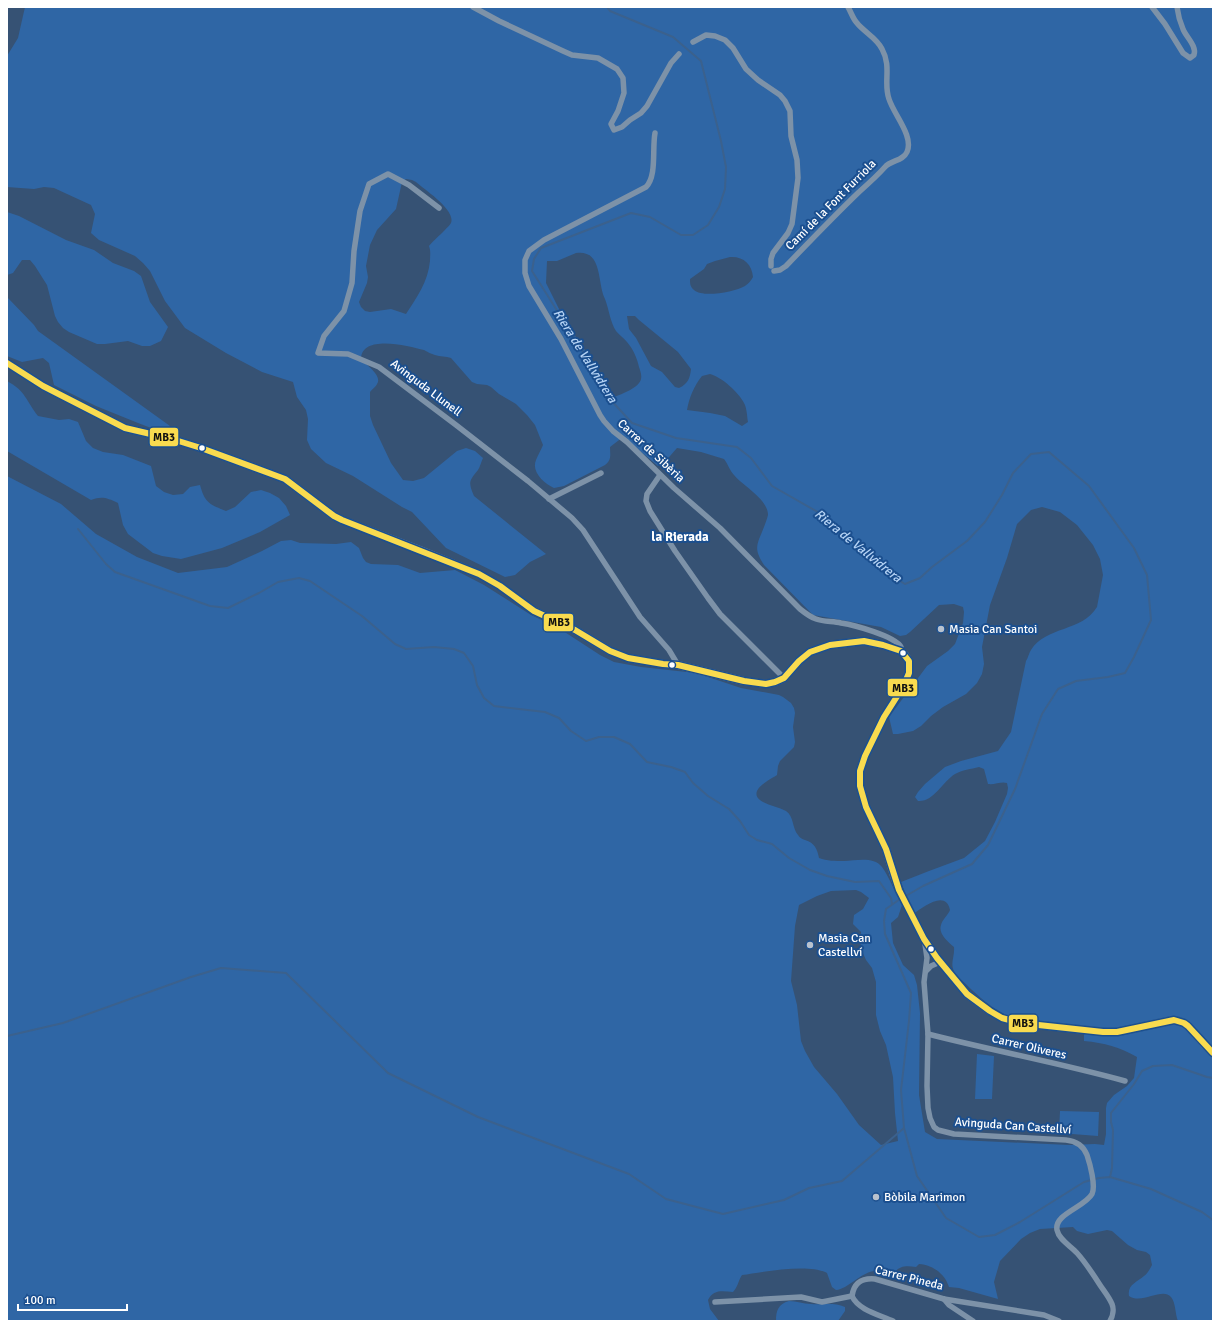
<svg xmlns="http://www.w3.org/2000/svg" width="1220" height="1328" viewBox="0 0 1220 1328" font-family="Signika,sans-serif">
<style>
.green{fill:#2f66a5;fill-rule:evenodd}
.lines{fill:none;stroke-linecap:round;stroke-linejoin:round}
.stream{stroke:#3b618d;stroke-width:2}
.street{stroke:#7d92a8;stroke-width:5.5}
.secondary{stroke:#798da4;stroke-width:8}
.bus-1-casing{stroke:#1b4f8f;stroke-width:9}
.bus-1{stroke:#f9db4f;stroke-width:6}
.bus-dot{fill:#fff;stroke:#1b4f8f;stroke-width:1.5}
.poi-dot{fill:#b9c2ce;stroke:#1b4f8f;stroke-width:1.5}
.labels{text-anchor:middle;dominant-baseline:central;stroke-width:4;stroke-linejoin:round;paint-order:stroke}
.street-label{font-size:12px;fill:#fff;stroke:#1b4f8f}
.poi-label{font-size:12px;fill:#fff;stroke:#1b4f8f;text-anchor:start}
.water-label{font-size:13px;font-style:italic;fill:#b5d3f5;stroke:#1b4f8f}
.neighbourhood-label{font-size:13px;font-weight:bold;fill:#fff;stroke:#1b4f8f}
.line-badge{stroke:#1b4f8f;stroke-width:1.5}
.pale-badge-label{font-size:11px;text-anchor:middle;font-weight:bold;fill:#111}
</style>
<rect width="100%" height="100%" fill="#365274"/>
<g class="green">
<path d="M25 7H1213V1321H1178C1175 1314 1176 1303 1171 1297 1162 1287 1142 1305 1129 1296 1127 1285 1137 1282 1144 1276 1148 1273 1150 1269 1152 1265L1150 1255 1146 1252 1137 1250 1128 1245 1112 1231 1107 1230 1088 1234 1077 1231 1073 1227 1040 1229 1030 1233 1021 1239 1000 1261 994 1282 998 1299 959 1288 949 1287C945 1274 933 1265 919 1264L916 1267C907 1266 899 1265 894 1274 887 1275 881 1271 874 1271 860 1273 848 1289 836 1290L832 1287 827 1273C809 1263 763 1272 742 1275 738 1281 738 1287 733 1292 723 1291 713 1289 708 1300L710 1309 719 1321H7V476L61 504 96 534 137 557 178 573 227 567 262 551 281 541 291 540 300 543 336 544 351 542 359 548 363 558 366 562 371 564 398 565 420 573 455 570 484 585 531 615 557 627 600 655 614 662 641 667 696 673 741 688 779 695 783 697 791 703 794 708 795 713 793 727 795 742 794 747 780 761 778 766 777 775C769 780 745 792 763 802 770 806 779 807 786 811 794 816 792 828 798 835 800 838 802 839 805 840 815 843 817 849 819 858 827 861 835 861 844 861 856 861 873 856 882 867 890 878 895 893 902 905L898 917 891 923 893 943 903 965 914 975 917 985 920 1013 919 1095 925 1132 937 1139 1069 1145 1095 1144 1104 1145 1106 1134V1108L1107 1103 1114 1095 1127 1086 1134 1078 1137 1057C1119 1047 1105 1043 1084 1041V1026L1014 1018C991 1011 974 991 957 976 948 964 955 959 954 947 948 942 938 934 941 925 942 920 948 915 950 910 946 889 923 907 913 914L901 882 929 871 964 858 985 841 995 822 1007 794 1008 788 1007 783C1001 781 995 785 988 784L984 769 979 767C971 769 962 770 955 774 942 782 934 802 918 801L915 797 918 792 925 784 945 767 961 761 998 751 1011 732 1026 661C1028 658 1029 653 1031 650 1046 626 1082 632 1097 607L1103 575 1100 559 1093 545 1077 525 1060 512 1042 507 1031 510 1017 524 1007 558 990 605 982 647 984 664 982 674 977 683 966 694 943 707 931 716 921 726 913 731 898 734H893L889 717 927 666 948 651 955 644 963 623 964 612 963 607 954 604 939 605 910 632 906 635 900 636 881 627 813 615 764 565C753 548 757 545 764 527 765 524 767 519 768 515 768 499 743 486 734 475 730 471 728 464 724 459L701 452 677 448 663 464 658 466 623 437 610 447C610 454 612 460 605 465L564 486 554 488C544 483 531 472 536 460 538 455 541 450 543 445L535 425 527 415 516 404 499 394 491 387 487 385 477 384 472 382 451 358C446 356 440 357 435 355 431 354 428 352 424 350 409 346 363 334 361 358 365 365 383 375 377 384 376 387 372 389 370 392V416L373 425 391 463 403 480 413 481 424 478 457 451 466 448 475 451 483 458C481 462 480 467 478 470 469 481 468 482 474 496L546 554 530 562 515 575 505 577 446 548 412 512 402 507 353 476 326 463 311 449 307 440 308 419 306 410 297 397 293 382 262 372 226 353 185 328 165 301 150 271 143 263 135 256 99 240 91 233 95 214 91 205 54 188 44 187 34 189 7 187V56L18 38ZM406 179 412 180 416 182C425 190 456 210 451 223 449 227 433 241 429 246 431 251 430 256 430 261 428 282 417 297 406 314L391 309 370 312 365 311 361 307 359 302 367 283 368 277 366 266 370 245 377 230 396 209 402 182ZM576 253C603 249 597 283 605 299 609 309 610 322 616 331 619 335 624 338 627 342 633 349 637 358 639 367 640 370 642 375 641 379 639 388 622 394 614 397L597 368 572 331 559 309 546 283 547 261H557ZM730 257C743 256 752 264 753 277 751 281 748 284 745 286 734 292 703 298 694 290 690 287 690 283 690 279L704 269 707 264 715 261ZM627 316H635L639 320 678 352 691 369C690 378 688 384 679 388L675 387 662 372 651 366 636 338 629 329ZM710 374C722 377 739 393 744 403 747 408 747 417 748 422L742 426 725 416 710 413 687 410C689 398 694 386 702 376ZM856 890 861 892 869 898 863 909 854 915 853 924 861 932 860 941 862 951 866 960 872 968 876 982V1015L880 1031 886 1045 893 1077 895 1113 898 1141 881 1145 859 1125 837 1094 814 1067 805 1051 801 1041 797 1005 791 981 795 926 799 905 817 896 831 891Z"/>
<polygon points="7,212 19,216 66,240 94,250 113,263 134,271 141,276 150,302 168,327 161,341 150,346 142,346 128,341 105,344 97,344 69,332 63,328 58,322 55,316 47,285 35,266 30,260 22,260 13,273 7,275"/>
<polygon points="7,297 34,325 38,331 170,426 166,431 159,431 138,423 96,406 54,385 49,363 43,358 22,362 7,356"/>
<path d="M7 381C26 391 26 401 38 416L59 420 69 419 78 422 86 441 93 448 103 452 123 455 151 466 156 486 164 492 173 495 183 494 190 487 200 485C205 503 209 504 226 511L235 507 251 492 261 490 270 493 279 498 286 506 290 515 260 532 222 548 181 559 162 556 153 553 128 534 123 525 118 503C107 498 102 496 91 500L7 451Z"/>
<polygon points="977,1054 994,1056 992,1099 975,1099"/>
<polygon points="1060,1111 1099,1112 1098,1136 1059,1133"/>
<path d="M789 1301C797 1301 803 1304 811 1304 823 1305 834 1302 845 1307V1311L838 1321H776C776 1311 778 1304 789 1301Z"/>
</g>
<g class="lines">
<g class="stream">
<polyline points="607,7 610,11 673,37 701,61 721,141 726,167 725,189 719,207 708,225 693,235 681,235 650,217 631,213 541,248 534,259 532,271 584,353 608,397 632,423 676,438 737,447 751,458 772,486 823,515 890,575 905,584 920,578 932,567 967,541 985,522 1002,495 1013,473 1031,454 1049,452 1089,486 1134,548 1147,575 1151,620 1134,657 1125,673 1108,677 1076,681 1058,689 1042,714 1015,789 988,845 972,864 923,886 904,897"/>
<polyline points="78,529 106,564 115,572 210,606 228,608 259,593 278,582 299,578 310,581 362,616 395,644 406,649 434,647 454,649 464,653 473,666 477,685 484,698 494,706 545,712 559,718 571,731 586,741 599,737 614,737 630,744 647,762 671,767 685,772 693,783 708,796 729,809 740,821 749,835 757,840 772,844 789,858 810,870 827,876 855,882 879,881 891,898 892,904"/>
<polyline points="900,899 886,909 884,921 885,934 911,993 909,1021 901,1090 904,1128 917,1176 946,1218 979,1237 995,1235 1020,1222 1084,1182 1099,1178 1110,1177 1151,1189 1202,1212 1213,1220"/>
<polyline points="7,1036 63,1023 191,977 221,968 286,973 388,1073 478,1117 629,1174 666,1199 723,1214 784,1200 809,1188 842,1181 904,1128"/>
<polyline points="1110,1177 1112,1168 1113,1130 1111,1122 1111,1113 1134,1084 1142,1071 1153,1066 1172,1065 1207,1077 1213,1078"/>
</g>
<g class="street">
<polyline points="473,7 499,21 563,51 572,55 598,58 617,69 623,78 624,93 618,111 611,124 614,130 622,127 630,120 641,113 647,106 671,63 679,54"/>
<path d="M1152 7 1165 24 1183 53 1190 58 1194 55C1197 46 1186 37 1183 29 1180 22 1178 15 1177 7"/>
<polyline points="693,42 706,35 715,36 725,40 733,48 746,69 758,80 780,95 785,101 790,111 791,136 797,160 798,178 792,224 788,233 773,253 771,259 771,266"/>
<path d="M655 133C652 149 657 176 646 187L544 240 529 251 525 260V273L529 286 561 339 600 415 604 421 613 431 627 442 674 488 720 528 800 609C805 613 810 617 816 619 824 622 833 621 841 623 854 625 895 636 901 647V651"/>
<polyline points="439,208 409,185 388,174 369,184 360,211 354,251 352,283 344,311 324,336 318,353 348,354 379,367 456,425 528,481 572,518 583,530 640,617 669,650 678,665"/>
<path d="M774 271 780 270 786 266C810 241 834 216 859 192 868 184 877 176 885 167 891 160 903 161 907 152 914 136 894 115 889 99 883 83 892 67 882 49 877 38 864 32 857 23 853 19 851 12 848 7"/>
<polyline points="660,475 647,494 646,501 650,511 675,551 708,598 720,614 784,678"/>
<polyline points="549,499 601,473"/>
<path d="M925 944 927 958 924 982 928 1034 927 1086 928 1108 930 1118 934 1127 938 1130 954 1134 1066 1140C1076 1141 1083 1145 1087 1155 1090 1164 1096 1186 1092 1194 1085 1207 1054 1214 1057 1230 1059 1240 1071 1246 1077 1253 1086 1263 1093 1274 1100 1285 1104 1291 1109 1297 1112 1304 1114 1309 1113 1316 1110 1321"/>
<polyline points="926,971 931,966 940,962"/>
<path d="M928 1034C994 1051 1060 1063 1125 1081"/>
<path d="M852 1296C854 1282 862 1278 875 1279L944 1299 1044 1315 1059 1321"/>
<path d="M852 1296C858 1310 880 1315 893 1321"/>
<polyline points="944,1299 949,1305 973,1321"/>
<polyline points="715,1302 801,1297 822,1302 852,1296"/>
</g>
<polyline class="secondary" points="7,363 43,386 125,428 172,439 201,448 285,479 334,516 342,520 420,550 479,574 500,586 534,611 575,630 610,651 628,658 663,664 678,665 744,681 766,684 775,682 784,678 799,661 810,652 830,645 864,641 883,645 901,651 905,655 909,661 909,673 903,687 884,717 865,756 860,771 860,786 866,807 886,849 894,876 899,890 924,939 937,958 967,994 990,1011 1002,1018 1020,1023 1103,1032 1117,1032 1174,1020 1184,1023 1188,1026 1205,1045 1213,1053"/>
<defs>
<polyline id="bus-1" points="7,363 43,386 125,428 172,439 201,448 285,479 334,516 342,520 479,574 500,586 534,611 575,630 610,651 628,658 663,664 678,665 744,681 766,684 775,682 784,678 799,661 810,652 830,645 864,641 883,645 901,651 909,661 909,673 903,687 884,717 865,756 860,771 860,786 866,807 886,849 899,890 924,939 937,958 967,994 990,1011 1002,1018 1020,1023 1103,1032 1117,1032 1174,1020 1184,1023 1188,1026 1213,1053"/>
</defs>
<use href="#bus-1" class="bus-1-casing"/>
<use href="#bus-1" class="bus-1"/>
</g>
<g class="bus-dot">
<circle cx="202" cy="448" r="3.5"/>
<circle cx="903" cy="653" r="3.5"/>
<circle cx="672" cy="665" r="3.5"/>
<circle cx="931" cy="949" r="3.5"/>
</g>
<g class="poi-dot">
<circle cx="941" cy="629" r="4"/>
<circle cx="810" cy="945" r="4"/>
<circle cx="876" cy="1197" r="4"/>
</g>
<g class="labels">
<g class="street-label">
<text transform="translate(831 205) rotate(-45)">Camí de la Font Furriola</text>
<text transform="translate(426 388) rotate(37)">Avinguda Llunell</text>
<text transform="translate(651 451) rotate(43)">Carrer de Sibèria</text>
<text transform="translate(1029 1047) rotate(13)">Carrer Oliveres</text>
<text transform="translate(1013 1126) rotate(4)">Avinguda Can Castellví</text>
<text transform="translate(909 1278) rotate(14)">Carrer Pineda</text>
</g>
<g class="poi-label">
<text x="949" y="629">Masia Can Santoi</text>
<text x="818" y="938">Masia Can<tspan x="818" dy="14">Castellví</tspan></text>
<text x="884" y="1197">Bòbila Marimon</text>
</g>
<g class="water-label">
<text transform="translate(585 356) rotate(58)">Riera de Vallvidrera</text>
<text transform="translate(858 546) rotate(39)">Riera de Vallvidrera</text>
</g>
<g class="neighbourhood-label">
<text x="680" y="537">la Rierada</text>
</g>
</g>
<g class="line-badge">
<rect x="149" y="427" width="30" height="20" rx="4" fill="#f9db4f"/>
<rect x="543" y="613" width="31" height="19" rx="4" fill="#f9db4f"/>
<rect x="887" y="678" width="31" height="19" rx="4" fill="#f9db4f"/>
<rect x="1008" y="1014" width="30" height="19" rx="4" fill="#f9db4f"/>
</g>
<g class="pale-badge-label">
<text x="164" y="441">MB3</text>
<text x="559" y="626">MB3</text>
<text x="903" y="692">MB3</text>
<text x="1023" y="1027">MB3</text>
</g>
<rect width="1220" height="1328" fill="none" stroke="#ffffff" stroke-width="16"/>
<path d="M18 1304v6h109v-6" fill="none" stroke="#ffffff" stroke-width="2"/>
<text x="24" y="1304" font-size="12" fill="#ffffff" stroke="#1b4f8f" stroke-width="3" paint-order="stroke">100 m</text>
</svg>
